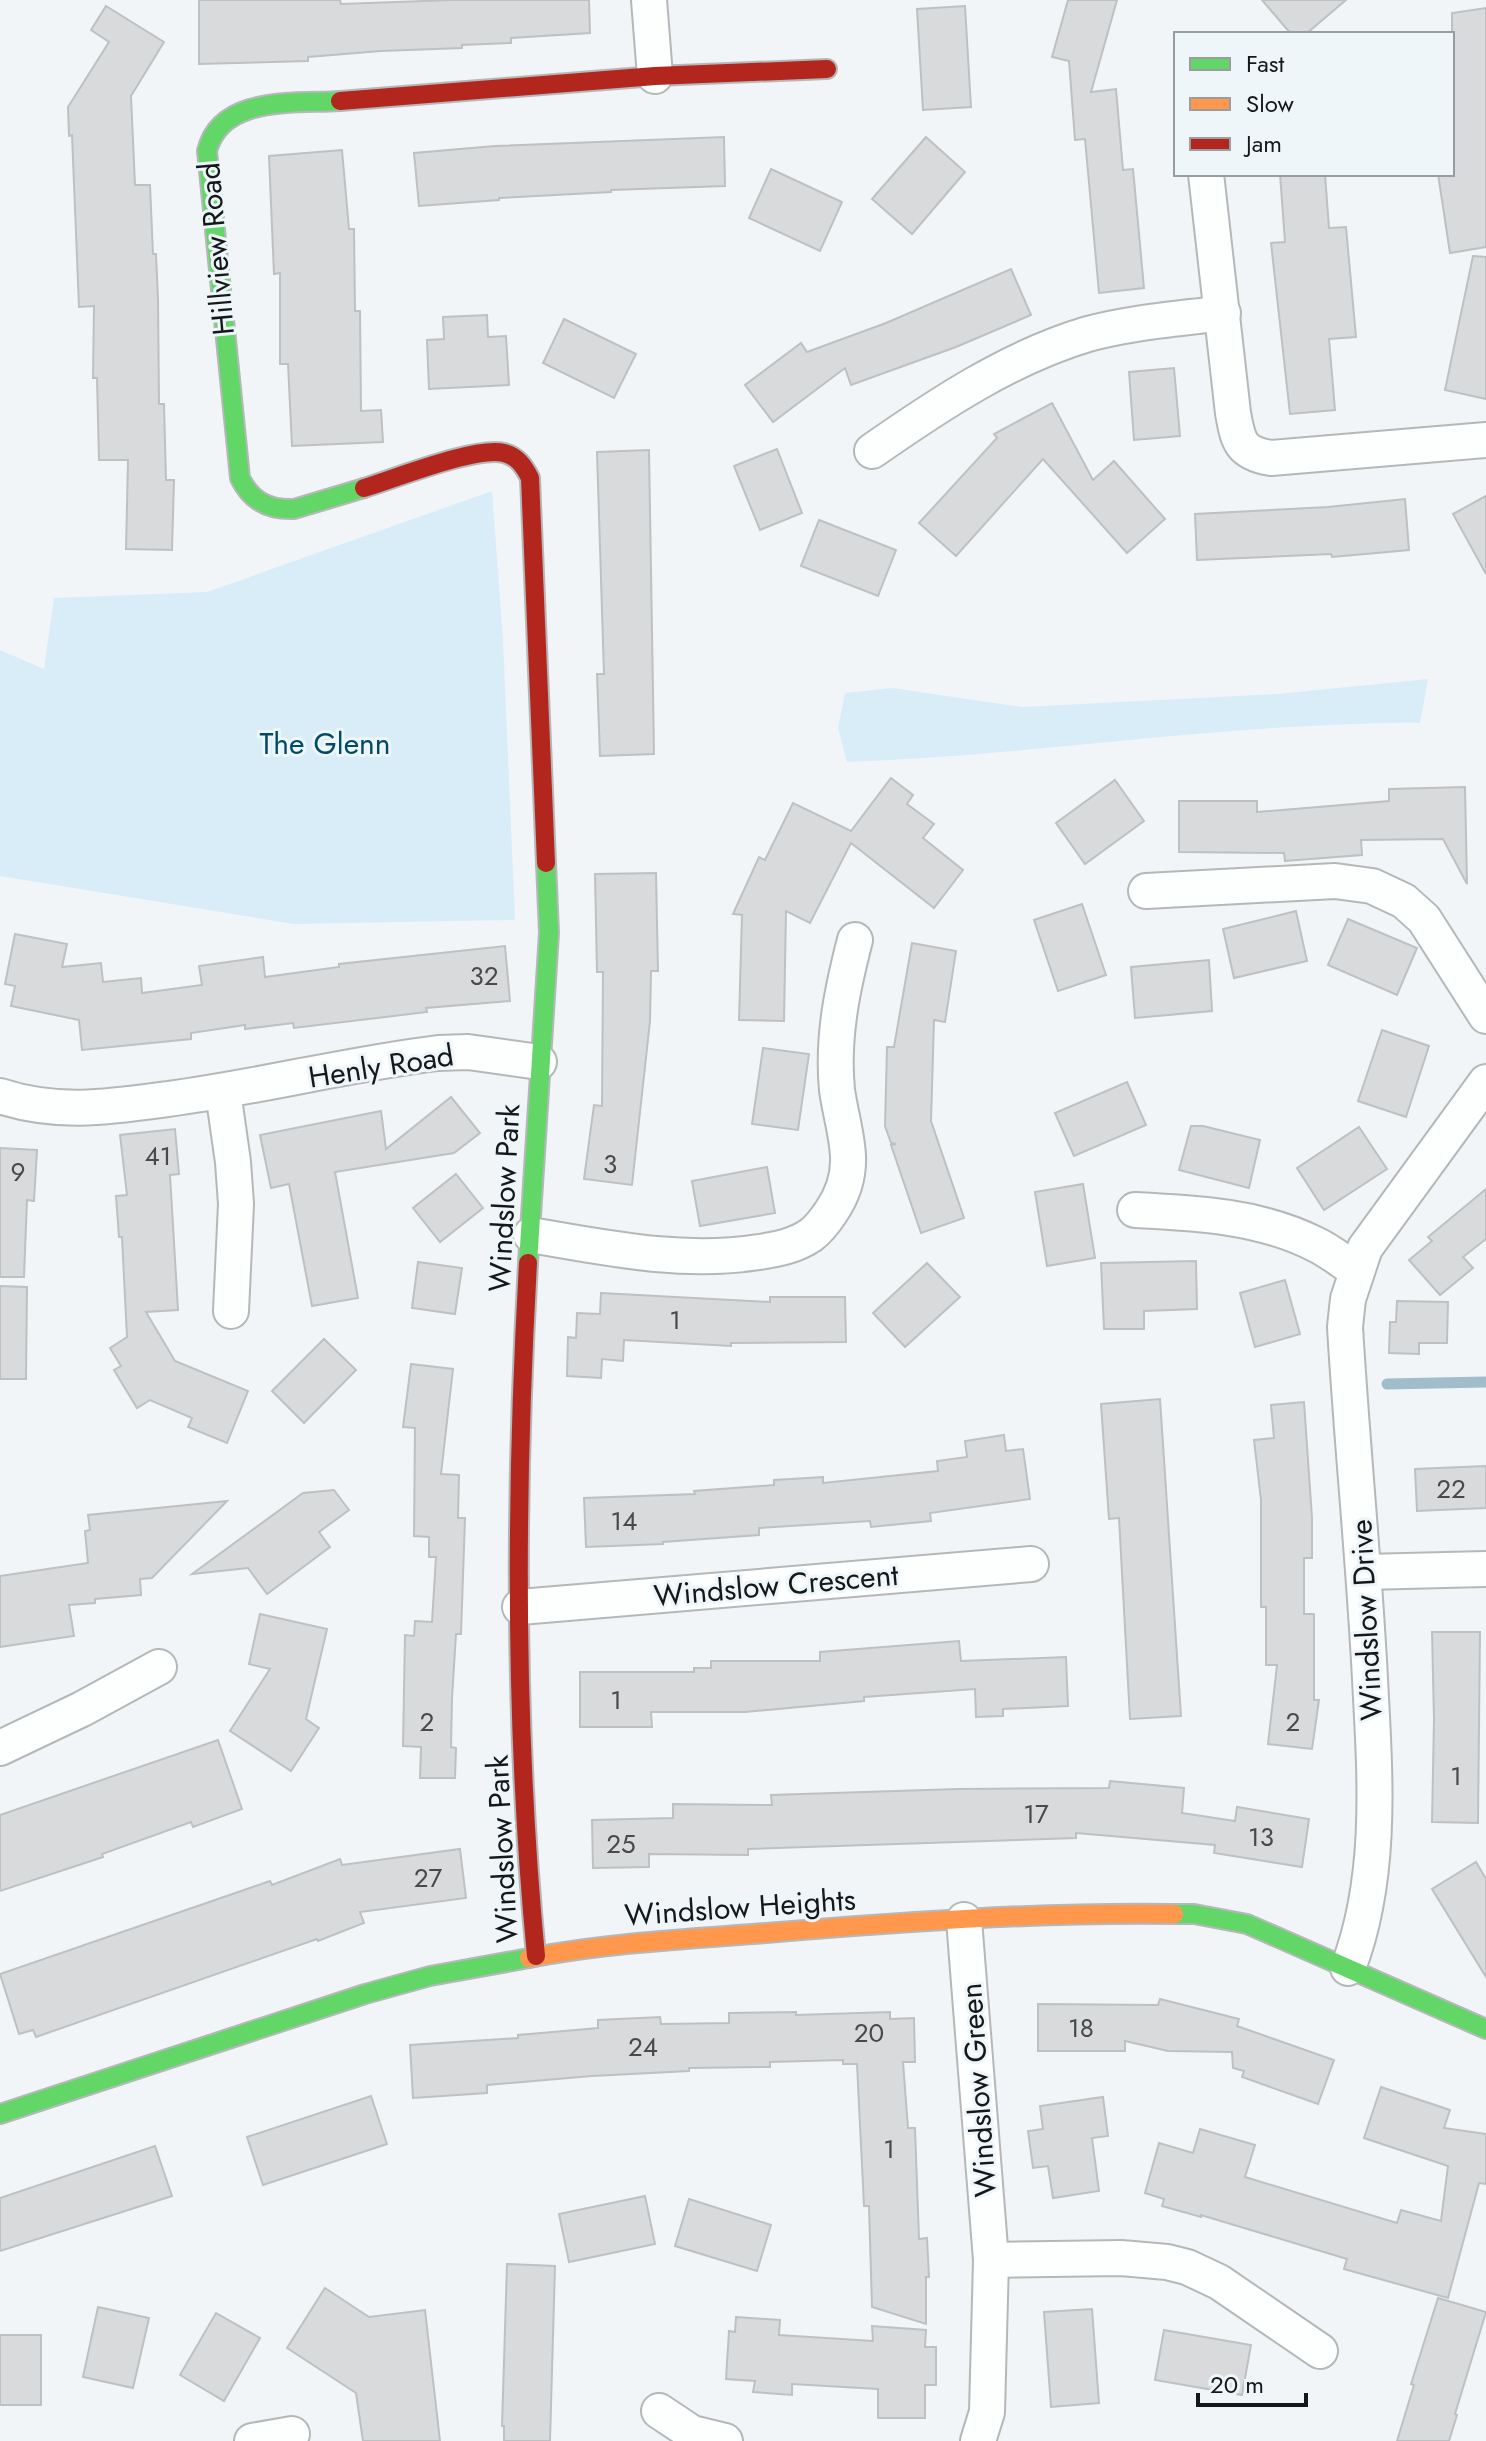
<svg xmlns="http://www.w3.org/2000/svg" width="1486" height="2441" viewBox="0 0 1486 2441" font-family="Jost,sans-serif">
<style>
.green{fill:#d8edf8}
.lines{fill:none;stroke-linecap:round;stroke-linejoin:round}
.stream{stroke:#a1bcca;stroke-width:11}
.building{fill:#d8dadc;stroke:#bdc1c2;stroke-width:2}
.street-casing{stroke:#b5b8b9;stroke-width:38}
.fast-casing{stroke:#b5b8b9;stroke-width:22}
.slow-casing{stroke:#b5b8b9;stroke-width:22}
.jam-casing{stroke:#b5b8b9;stroke-width:22}
.street{stroke:#fdfefe;stroke-width:34}
.fast{stroke:#63d668;stroke-width:18}
.slow{stroke:#ff974d;stroke-width:18}
.jam{stroke:#b3261e;stroke-width:18}
.labels{text-anchor:middle;dominant-baseline:central;stroke-width:6;stroke-linejoin:round;paint-order:stroke}
.number-label{font-size:26px;fill:#474a4b}
.street-label{font-size:30px;fill:#151819;stroke:#eef6fa}
.park-label{font-size:30px;fill:#004b66;stroke:#eef6fa}
</style>
<rect width="100%" height="100%" fill="#f1f5f7"/>
<g class="green">
<polygon points="492,491 503,640 515,920 294,924 0,876 0,650 44,669 54,598 207,592"/>
<path d="M1428 679 1420 723C1377 722 1335 725 1292 727 1144 735 996 757 847 762L838 728 845 693 893 688 1022 707 1277 694Z"/>
</g>
<g class="lines">
<polyline class="stream" points="1387,1384 1486,1382"/>
</g>
<g class="building">
<polygon points="199,0 340,0 341,4 451,0 589,0 590,33 511,38 511,43 462,45 462,48 381,51 308,57 308,61 199,64"/>
<polygon points="1068,0 1117,0 1091,92 1116,89 1123,170 1133,169 1144,288 1099,293 1085,139 1075,140 1069,61 1052,57"/>
<polygon points="1262,0 1346,0 1306,34 1291,34"/>
<polygon points="106,6 164,42 131,96 135,185 150,185 153,254 156,254 158,299 159,404 164,404 166,480 174,480 172,550 126,549 128,460 99,460 97,378 93,378 94,306 79,307 72,135 69,136 68,107 109,42 91,30"/>
<polygon points="965,6 971,107 923,110 917,9"/>
<polygon points="1486,8 1486,247 1450,253 1438,174 1452,174 1452,13"/>
<polygon points="724,137 725,186 611,190 611,192 499,198 499,200 419,206 414,153 495,146"/>
<polygon points="926,137 965,172 912,234 872,199"/>
<polygon points="342,150 349,229 354,229 355,311 360,311 361,411 381,410 383,442 292,446 288,364 280,364 280,273 274,274 269,156"/>
<polygon points="771,169 842,202 820,251 749,218"/>
<polygon points="1280,174 1325,174 1329,228 1346,227 1356,337 1329,339 1335,410 1290,414 1271,243 1285,242"/>
<polygon points="1473,256 1486,257 1486,399 1445,390"/>
<polygon points="1011,269 1031,315 956,347 851,385 845,368 773,422 745,385 801,343 807,352 886,323"/>
<polygon points="487,315 488,337 506,336 509,385 429,389 427,340 444,339 443,317"/>
<polygon points="564,319 636,354 614,398 543,363"/>
<polygon points="1174,368 1180,436 1134,440 1129,372"/>
<polygon points="1052,403 1093,480 1114,461 1165,519 1127,553 1043,459 956,556 919,523 997,438 994,434"/>
<polygon points="777,449 802,513 760,530 734,466"/>
<polygon points="649,450 654,754 600,756 597,674 604,674 597,452"/>
<polygon points="1486,496 1486,574 1453,514"/>
<polygon points="1405,499 1409,550 1332,557 1331,554 1197,560 1195,514 1328,507"/>
<polygon points="819,520 896,550 878,596 801,566"/>
<polygon points="891,778 913,795 907,804 934,824 923,838 963,870 934,908 851,843 810,923 786,911 784,1021 739,1020 742,915 733,914 759,857 765,860 793,803 851,831"/>
<polygon points="1115,780 1144,821 1085,864 1056,823"/>
<polygon points="1465,787 1467,884 1443,839 1361,840 1362,855 1285,861 1284,853 1179,852 1179,801 1257,801 1257,812 1389,801 1389,789"/>
<polygon points="656,873 658,971 651,971 650,1021 632,1185 584,1179 594,1105 602,1106 603,972 597,972 595,874"/>
<polygon points="1082,904 1106,975 1058,991 1034,920"/>
<polygon points="1296,911 1307,961 1234,978 1223,929"/>
<polygon points="1348,919 1417,948 1397,995 1328,965"/>
<polygon points="15,934 67,944 62,967 101,963 103,982 141,978 142,993 202,985 199,966 263,957 265,977 339,967 339,964 505,946 510,1001 426,1008 427,1012 294,1028 293,1023 245,1029 245,1025 191,1033 191,1039 82,1050 79,1020 11,1006 15,986 5,984"/>
<polygon points="912,943 956,951 945,1022 934,1020 931,1121 964,1218 921,1233 891,1145 896,1144 891,1143 885,1126 887,1047 894,1047"/>
<polygon points="1209,960 1212,1011 1135,1018 1131,967"/>
<polygon points="1382,1030 1429,1046 1406,1117 1358,1101"/>
<polygon points="763,1048 809,1054 798,1130 752,1124"/>
<polygon points="1127,1082 1146,1125 1074,1156 1055,1113"/>
<polygon points="451,1097 480,1133 454,1153 335,1172 358,1298 312,1306 289,1184 271,1188 260,1135 381,1111 386,1149"/>
<polygon points="1191,1126 1203,1126 1260,1140 1249,1188 1179,1170"/>
<polygon points="1359,1127 1387,1169 1324,1210 1297,1168"/>
<polygon points="175,1129 179,1174 170,1175 178,1310 146,1312 175,1361 248,1391 227,1443 188,1427 192,1418 150,1400 137,1408 114,1370 121,1366 110,1348 127,1337 122,1237 119,1237 116,1196 127,1195 120,1135"/>
<polygon points="0,1148 37,1150 34,1201 27,1200 24,1277 0,1277"/>
<polygon points="767,1167 775,1213 700,1226 692,1181"/>
<polygon points="456,1174 483,1208 440,1242 413,1208"/>
<polygon points="1083,1184 1095,1258 1047,1266 1035,1192"/>
<polygon points="1486,1189 1486,1239 1463,1257 1473,1268 1440,1295 1409,1260 1432,1241 1428,1237"/>
<polygon points="1196,1261 1197,1309 1144,1311 1144,1329 1104,1329 1101,1263"/>
<polygon points="418,1262 462,1268 455,1314 412,1308"/>
<polygon points="927,1263 960,1297 905,1347 873,1313"/>
<polygon points="1285,1280 1300,1334 1255,1347 1240,1293"/>
<polygon points="0,1286 27,1287 26,1379 0,1379"/>
<polygon points="601,1293 770,1302 770,1297 845,1297 846,1342 731,1343 731,1346 624,1340 623,1361 602,1359 601,1378 567,1376 568,1337 576,1338 577,1313 600,1314"/>
<polygon points="1397,1301 1448,1302 1447,1343 1419,1343 1419,1354 1389,1353 1390,1322 1396,1322"/>
<polygon points="324,1339 356,1370 304,1423 272,1391"/>
<polygon points="411,1364 453,1369 441,1474 459,1475 458,1518 465,1518 461,1634 456,1634 452,1698 451,1747 456,1748 455,1778 420,1778 421,1747 403,1746 405,1635 414,1636 415,1621 432,1622 436,1557 429,1557 429,1537 414,1536 415,1428 403,1427"/>
<polygon points="1160,1399 1181,1716 1130,1719 1119,1518 1109,1519 1101,1404"/>
<polygon points="1304,1402 1312,1518 1312,1558 1304,1558 1304,1614 1314,1614 1314,1700 1319,1700 1312,1749 1268,1744 1277,1665 1266,1665 1266,1607 1261,1607 1261,1500 1254,1440 1274,1438 1271,1405"/>
<polygon points="1004,1435 1006,1451 1023,1449 1030,1499 930,1513 931,1521 871,1527 870,1521 759,1528 759,1535 663,1542 663,1544 586,1547 584,1498 695,1494 694,1491 774,1485 774,1480 823,1477 823,1483 938,1471 937,1461 967,1457 965,1441"/>
<polygon points="1486,1466 1486,1508 1417,1511 1415,1469"/>
<polygon points="334,1490 349,1510 319,1532 330,1547 267,1594 248,1568 192,1574 303,1493"/>
<polygon points="227,1501 152,1578 140,1579 141,1595 95,1599 95,1603 69,1605 74,1636 0,1647 0,1576 88,1563 85,1531 90,1530 88,1515"/>
<polygon points="260,1614 327,1629 306,1719 319,1728 291,1771 230,1731 270,1669 249,1664"/>
<polygon points="1432,1632 1480,1632 1478,1823 1432,1822 1434,1719"/>
<polygon points="959,1641 961,1661 1066,1657 1068,1706 1003,1709 1003,1716 976,1717 975,1689 864,1697 864,1701 745,1712 651,1712 652,1727 580,1727 580,1672 694,1672 694,1668 711,1668 711,1661 820,1661 820,1652"/>
<polygon points="218,1740 242,1809 193,1827 191,1822 102,1854 103,1857 0,1891 0,1815"/>
<polygon points="1110,1781 1184,1788 1182,1813 1235,1821 1237,1807 1309,1819 1302,1867 1214,1853 1215,1845 1076,1833 1076,1838 748,1849 748,1855 649,1854 649,1867 593,1868 592,1820 673,1818 673,1804 772,1805 771,1795 958,1789 1109,1788"/>
<polygon points="460,1849 466,1898 360,1912 364,1923 318,1941 317,1939 36,2037 33,2030 19,2034 0,1974 270,1881 272,1885 340,1859 342,1865"/>
<polygon points="1476,1862 1486,1879 1486,1977 1432,1889"/>
<polygon points="1160,1999 1239,2019 1237,2026 1334,2060 1318,2104 1242,2077 1244,2071 1233,2068 1232,2052 1168,2051 1125,2041 1125,2051 1038,2051 1038,2004 1158,2005"/>
<polygon points="796,2012 796,2015 890,2012 890,2019 914,2018 915,2062 903,2062 908,2128 915,2128 919,2239 927,2238 929,2277 926,2277 926,2324 872,2307 869,2206 864,2206 857,2064 843,2064 843,2060 770,2062 770,2067 689,2068 689,2071 592,2076 487,2085 487,2093 413,2098 410,2045 518,2038 518,2035 598,2028 598,2020 660,2017 661,2024 729,2023 729,2013"/>
<polygon points="1381,2087 1450,2110 1444,2128 1486,2134 1486,2184 1479,2183 1448,2298 1344,2269 1347,2259 1201,2215 1201,2217 1162,2206 1164,2199 1145,2193 1159,2143 1193,2153 1200,2129 1255,2145 1245,2177 1397,2223 1401,2210 1441,2221 1448,2166 1364,2138"/>
<polygon points="371,2096 387,2144 263,2185 247,2137"/>
<polygon points="1103,2097 1108,2136 1092,2138 1099,2191 1053,2198 1048,2166 1033,2168 1028,2131 1043,2129 1040,2106"/>
<polygon points="155,2146 172,2196 0,2251 0,2198"/>
<polygon points="645,2196 655,2244 569,2262 559,2214"/>
<polygon points="689,2199 771,2225 757,2271 675,2246"/>
<polygon points="507,2264 555,2266 550,2441 504,2441 504,2426 502,2426"/>
<polygon points="325,2288 369,2317 425,2310 440,2441 363,2441 356,2393 287,2348"/>
<polygon points="1438,2298 1486,2312 1455,2414 1457,2415 1449,2441 1397,2441 1414,2385 1411,2384"/>
<polygon points="98,2307 149,2318 133,2388 83,2377"/>
<polygon points="1092,2309 1099,2403 1051,2407 1044,2312"/>
<polygon points="216,2313 260,2338 224,2401 180,2375"/>
<polygon points="736,2317 780,2320 779,2335 873,2341 872,2326 926,2330 925,2347 936,2347 936,2385 925,2385 925,2418 878,2418 878,2389 792,2384 792,2395 753,2392 755,2381 726,2379 729,2331 735,2332"/>
<polygon points="1164,2330 1251,2345 1242,2395 1155,2380"/>
<rect x="0" y="2335" width="41" height="70"/>
</g>
<g class="lines">
<defs>
<g id="street">
<polyline points="649,0 655,76"/>
<path d="M1206 174 1233 413C1238 441 1240 453 1271 458L1486 440"/>
<path d="M872 451C938 405 1010 357 1088 334 1132 322 1178 319 1223 313"/>
<polyline points="1146,891 1335,881 1372,886 1404,901 1424,919 1486,1016"/>
<polyline points="223,1092 233,1162 236,1204 231,1311"/>
<path d="M0 1096C58 1115 109 1107 168 1099 259 1087 348 1064 438 1053L468 1052 539 1062"/>
<path d="M1135 1210C1197 1213 1259 1216 1315 1244 1330 1251 1343 1262 1357 1271"/>
<path d="M531 1235C607 1248 682 1264 759 1252 778 1249 795 1246 811 1235 819 1229 825 1221 831 1212 842 1196 849 1176 848 1156 847 1134 840 1112 837 1090 832 1038 842 990 855 940"/>
<polyline points="1364,1572 1486,1569"/>
<polyline points="520,1607 1031,1564"/>
<polyline points="0,1748 82,1709 159,1667"/>
<polyline points="964,1920 991,2260 987,2412 978,2441"/>
<path d="M1348 1968C1383 1877 1375 1775 1370 1679 1364 1562 1352 1445 1345 1327L1348 1299 1365 1248 1486 1082"/>
<polyline points="991,2260 1121,2258 1167,2262 1187,2267 1219,2282 1320,2351"/>
<polyline points="659,2411 692,2433 725,2441"/>
<polyline points="252,2441 292,2434"/>
</g>
<g id="fast">
<path d="M340 101C295 104 221 95 207 151L240 478C251 501 269 510 294 509L364 488"/>
<polyline points="528,1263 549,933 546,863"/>
<polyline points="1174,1914 1194,1914 1247,1924 1486,2029"/>
<polyline points="0,2114 365,1994 430,1976 529,1958"/>
</g>
<path id="slow" d="M529 1958C607 1943 687 1939 766 1933 901 1922 1038 1912 1174 1914"/>
<g id="jam">
<polyline points="340,101 655,76 827,69"/>
<path d="M364 488C394 479 476 446 504 453 517 456 524 466 530 478L546 863"/>
<path d="M528 1263C515 1492 514 1728 536 1956"/>
</g>
</defs>
<use href="#street" class="street-casing"/>
<use href="#fast" class="fast-casing"/>
<use href="#slow" class="slow-casing"/>
<use href="#jam" class="jam-casing"/>
<use href="#street" class="street"/>
<use href="#fast" class="fast"/>
<use href="#slow" class="slow"/>
<use href="#jam" class="jam"/>
</g>
<g class="labels">
<g class="number-label">
<text x="484" y="976">32</text>
<text x="158" y="1156">41</text>
<text x="610" y="1164">3</text>
<text x="18" y="1172">9</text>
<text x="675" y="1320">1</text>
<text x="1451" y="1489">22</text>
<text x="624" y="1521">14</text>
<text x="616" y="1700">1</text>
<text x="427" y="1722">2</text>
<text x="1293" y="1722">2</text>
<text x="1456" y="1776">1</text>
<text x="1036" y="1814">17</text>
<text x="1261" y="1837">13</text>
<text x="621" y="1844">25</text>
<text x="428" y="1878">27</text>
<text x="1081" y="2028">18</text>
<text x="869" y="2033">20</text>
<text x="643" y="2047">24</text>
<text x="889" y="2149">1</text>
</g>
<g class="street-label">
<text transform="translate(216 249) rotate(-95)">Hillview Road</text>
<text transform="translate(381 1066) rotate(-9)">Henly Road</text>
<text transform="translate(504 1198) rotate(-87)">Windslow Park</text>
<text transform="translate(776 1585) rotate(-5)">Windslow Crescent</text>
<text transform="translate(1366 1620) rotate(-93)">Windslow Drive</text>
<text transform="translate(502 1849) rotate(-93)">Windslow Park</text>
<text transform="translate(740 1907) rotate(-4)">Windslow Heights</text>
<text transform="translate(978 2090) rotate(-94)">Windslow Green</text>
</g>
<g class="park-label">
<text x="325" y="743">The Glenn</text>
</g>
</g>
<rect x="1174" y="32" width="280" height="144" fill="#eef6fa" stroke="#979da0" stroke-width="2"/>
<rect x="1190" y="58" width="40" height="12" fill="#63d668" stroke="#979da0" stroke-width="2"/>
<text x="1246" y="72" font-size="24" fill="#151819">Fast</text>
<rect x="1190" y="98" width="40" height="12" fill="#ff974d" stroke="#979da0" stroke-width="2"/>
<text x="1246" y="112" font-size="24" fill="#151819">Slow</text>
<rect x="1190" y="138" width="40" height="12" fill="#b3261e" stroke="#979da0" stroke-width="2"/>
<text x="1246" y="152" font-size="24" fill="#151819">Jam</text>
<path d="M1198 2393v12h108v-12" fill="none" stroke="#151819" stroke-width="4"/>
<text x="1210" y="2393" font-size="24" fill="#151819" stroke="#eef6fa" stroke-width="6" paint-order="stroke">20 m</text>
</svg>
